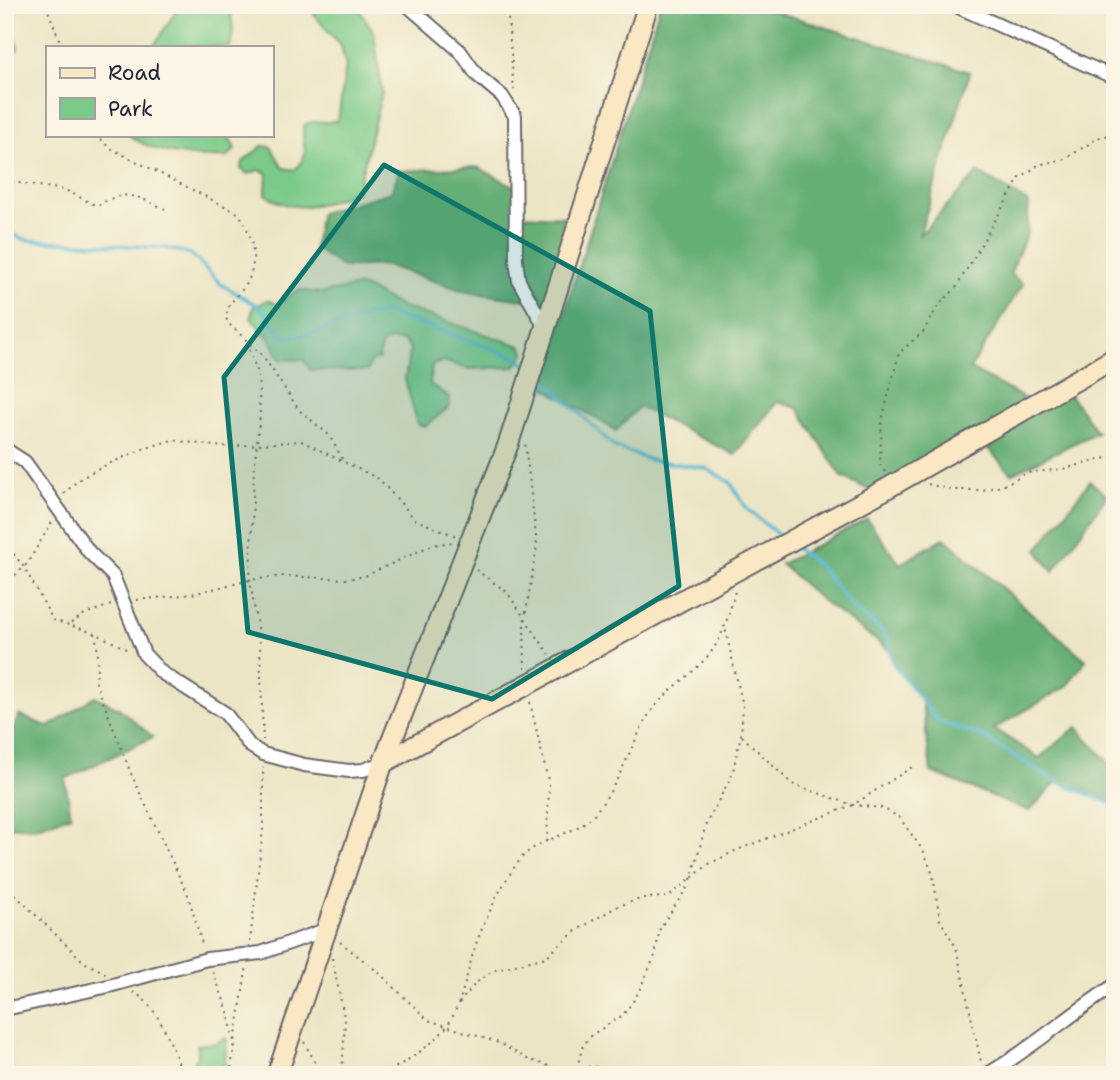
<svg xmlns="http://www.w3.org/2000/svg" width="1120" height="1080" viewBox="0 0 1120 1080" font-family="'Shantell Sans',sans-serif">
<style>
.green{fill:#7cca89;stroke:#4f7662;stroke-width:2}
.forest{fill:#65ae75;stroke:#446858;stroke-width:2}
.lines{fill:none;stroke-linecap:round;stroke-linejoin:round}
.stream{stroke:#57b8d5;stroke-width:3.5}
.street-casing{stroke:#69666b;stroke-width:16}
.secondary-casing{stroke:#69666b;stroke-width:23}
.path{stroke:#69666b;stroke-width:2;stroke-dasharray:2 5;stroke-linecap:butt}
.street{stroke:#fff;stroke-width:12}
.secondary{stroke:#fae7c3;stroke-width:19}
.marked{fill:#0f766e;fill-opacity:0.2;stroke:#0f766e;stroke-width:5;stroke-linejoin:round}
</style>
<rect width="100%" height="100%" fill="#fcf5e5"/>
<filter id="ink" filterUnits="userSpaceOnUse"><feTurbulence type="fractalNoise" baseFrequency=".0143" numOctaves="2"/><feDisplacementMap in="SourceGraphic" scale="14" xChannelSelector="R" yChannelSelector="G"/><feConvolveMatrix kernelMatrix="1 2 1 2 8 2 1 2 1" color-interpolation-filters="sRGB"/></filter>
<filter id="wash" filterUnits="userSpaceOnUse"><feTurbulence type="fractalNoise" baseFrequency=".00686" numOctaves="4" result="noise"/><feDisplacementMap in="SourceGraphic" scale="28" xChannelSelector="R" yChannelSelector="G"/><feGaussianBlur stdDeviation="1.57" result="paint"/><feColorMatrix in="noise" values="0 0 0 0 0 0 0 0 0 0 0 0 0 0 0 0 0 1.4 0 .05"/><feComposite in="paint" operator="in"/></filter>
<g filter="url(#wash)">
<rect width="100%" height="100%" fill="#ece5c5"/>
<g class="green">
<polygon points="5,5 8,5 18,48 14,54 5,46"/>
<polygon points="180,5 230,5 233,31 230,47 153,47"/>
<path d="M306 5H356L374 32 382 93 357 191C327 204 295 216 266 195L267 173 259 170 248 174 241 169 243 162 262 146 271 147 283 168 295 170C314 150 299 146 304 125 315 118 326 125 338 120L346 66 341 46Z"/>
<path d="M129 135H228L235 149 228 157C198 158 154 155 129 135Z"/>
<path d="M359 286C376 290 386 301 403 307L521 346 525 353 515 367 469 369 443 361 432 365 430 384 450 398V406L426 426 419 425 416 419 405 379 410 348 404 341 389 340 381 346 379 359 371 361 367 371 310 370 304 360 280 359 272 342 251 318 253 308 267 300 277 304 298 290 322 293Z"/>
<polygon points="223,1038 227,1039 224,1075 203,1070 188,1075 186,1071 197,1057 197,1045 217,1043"/>
</g>
<g class="forest">
<polygon points="660,5 754,5 970,72 919,236 978,172 1029,203 1027,233 1010,274 1023,284 970,369 1031,402 1063,385 1097,432 1011,474 975,434 875,493 841,476 798,408 777,402 735,455 639,407 616,431 542,386"/>
<polygon points="477,167 516,187 516,215 570,217 546,303 467,292 385,265 342,267 314,248 320,213 391,192 399,171"/>
<polygon points="1090,481 1107,496 1053,572 1037,550"/>
<polygon points="867,519 900,564 944,538 1086,660 1067,686 994,729 1039,758 1077,727 1115,770 1115,805 1057,782 1029,811 931,772 922,701 893,664 890,651 820,599 781,564"/>
<polygon points="95,696 120,709 153,737 65,779 71,815 35,828 5,826 5,748 19,715 49,727"/>
</g>
<g class="lines">
<g class="stream">
<polyline points="5,232 26,240 166,248 191,254 222,285 260,307 284,337 307,335 364,316 388,313 485,346 517,358 528,366"/>
<polyline points="537,373 615,447 650,460 705,468 730,482 747,509 782,538"/>
<polyline points="794,547 817,564 854,609 882,631 889,641 893,664 938,721 984,737 1057,782 1115,805"/>
</g>
</g>
</g>
<g filter="url(#ink)">
<g class="lines">
<defs>
<g id="street">
<polyline points="407,5 460,51 477,75 502,96 515,116 516,261 519,281 546,329"/>
<polyline points="954,5 1115,78"/>
<polyline points="5,449 25,462 89,552 113,576 144,654 162,673 225,713 250,746 263,754 304,765 349,771 363,770 383,763"/>
<polyline points="5,1009 109,986 207,959 261,953 325,930"/>
<path d="M986 1075C1032 1049 1070 1014 1115 985"/>
</g>
<g id="secondary">
<polyline points="383,763 879,493 1115,358"/>
<polyline points="277,1075 383,763 508,445 648,5"/>
</g>
</defs>
<use href="#street" class="street-casing"/>
<use href="#secondary" class="secondary-casing"/>
<g class="path">
<polyline points="46,5 62,47"/>
<polyline points="507,5 514,90"/>
<path d="M95 135 110 148 238 213C252 231 259 262 247 283 238 298 224 303 227 322L263 356 299 410 329 435 343 460"/>
<path d="M5 169 13 182 65 190 97 206C126 188 136 196 165 209"/>
<polyline points="247,343 258,374 260,414 254,469 250,580 260,646 263,740"/>
<polyline points="885,472 880,464 882,420 899,353 923,332 938,306 956,288 1019,179 1038,165 1065,159 1100,137 1115,134"/>
<polyline points="928,484 952,490 982,490 1002,486 1027,473 1063,469 1115,456"/>
<polyline points="64,494 77,481 97,469 143,449 172,440 222,447 301,441 379,479 416,520 456,536"/>
<polyline points="5,543 24,567 53,620 95,633 128,650"/>
<polyline points="476,570 507,592 549,654"/>
<polyline points="5,585 27,564 52,522"/>
<polyline points="137,600 192,594 250,580 283,576 347,579 365,576 432,545 454,542"/>
<polyline points="71,623 85,614 111,605"/>
<polyline points="95,633 98,653 96,683 132,776 188,895 203,947"/>
<polyline points="525,669 524,624 537,545 525,442"/>
<polyline points="530,702 549,785 547,841"/>
<polyline points="742,736 792,784 853,805 882,808 899,817 924,852 933,875 940,920 956,947 981,1062"/>
<polyline points="691,880 706,824 732,775 741,735 743,706 725,628"/>
<polyline points="5,885 84,962 109,975"/>
<polyline points="250,942 263,829 263,767"/>
<polyline points="340,942 377,971 428,1020 499,1043 527,1059 555,1068 577,1069 593,1066 617,1075"/>
<polyline points="332,958 345,1021 342,1075"/>
<polyline points="213,972 228,1011 235,1047"/>
<path d="M133 992C159 1005 173 1049 183 1075"/>
<polyline points="459,1003 476,983 492,971 546,957 577,930 618,906 644,898 668,897 709,864 737,850 853,805 912,767"/>
<polyline points="304,1042 322,1075"/>
<polyline points="230,1075 247,965"/>
<path d="M384 1075C405 1061 432 1047 447 1026 465 999 467 966 479 936 489 912 502 883 519 861 537 837 574 837 594 814 618 786 628 753 645 721 661 693 687 680 707 657 724 638 729 612 736 588"/>
<polyline points="575,1075 583,1045 593,1034 623,1015 636,997 655,956 660,928 689,885"/>
</g>
<use href="#street" class="street"/>
<use href="#secondary" class="secondary"/>
</g>
</g>
<path class="marked" d="M384 165 650 311 679 586 492 699 248 632 224 377Z"/>
<rect width="1120" height="1080" fill="none" stroke="#fcf5e5" stroke-width="28"/>
<rect x="46" y="46" width="228" height="91" fill="#fcf5e5" stroke="#a5a1a1" stroke-width="2"/>
<rect x="60" y="68" width="35" height="10" fill="#fae7c3" stroke="#a5a1a1" stroke-width="2"/>
<text x="108" y="80" font-size="21" fill="#22223b">Road</text>
<rect x="60" y="98" width="35" height="21" fill="#7cca89" stroke="#a5a1a1" stroke-width="2"/>
<text x="108" y="116" font-size="21" fill="#22223b">Park</text>
</svg>
